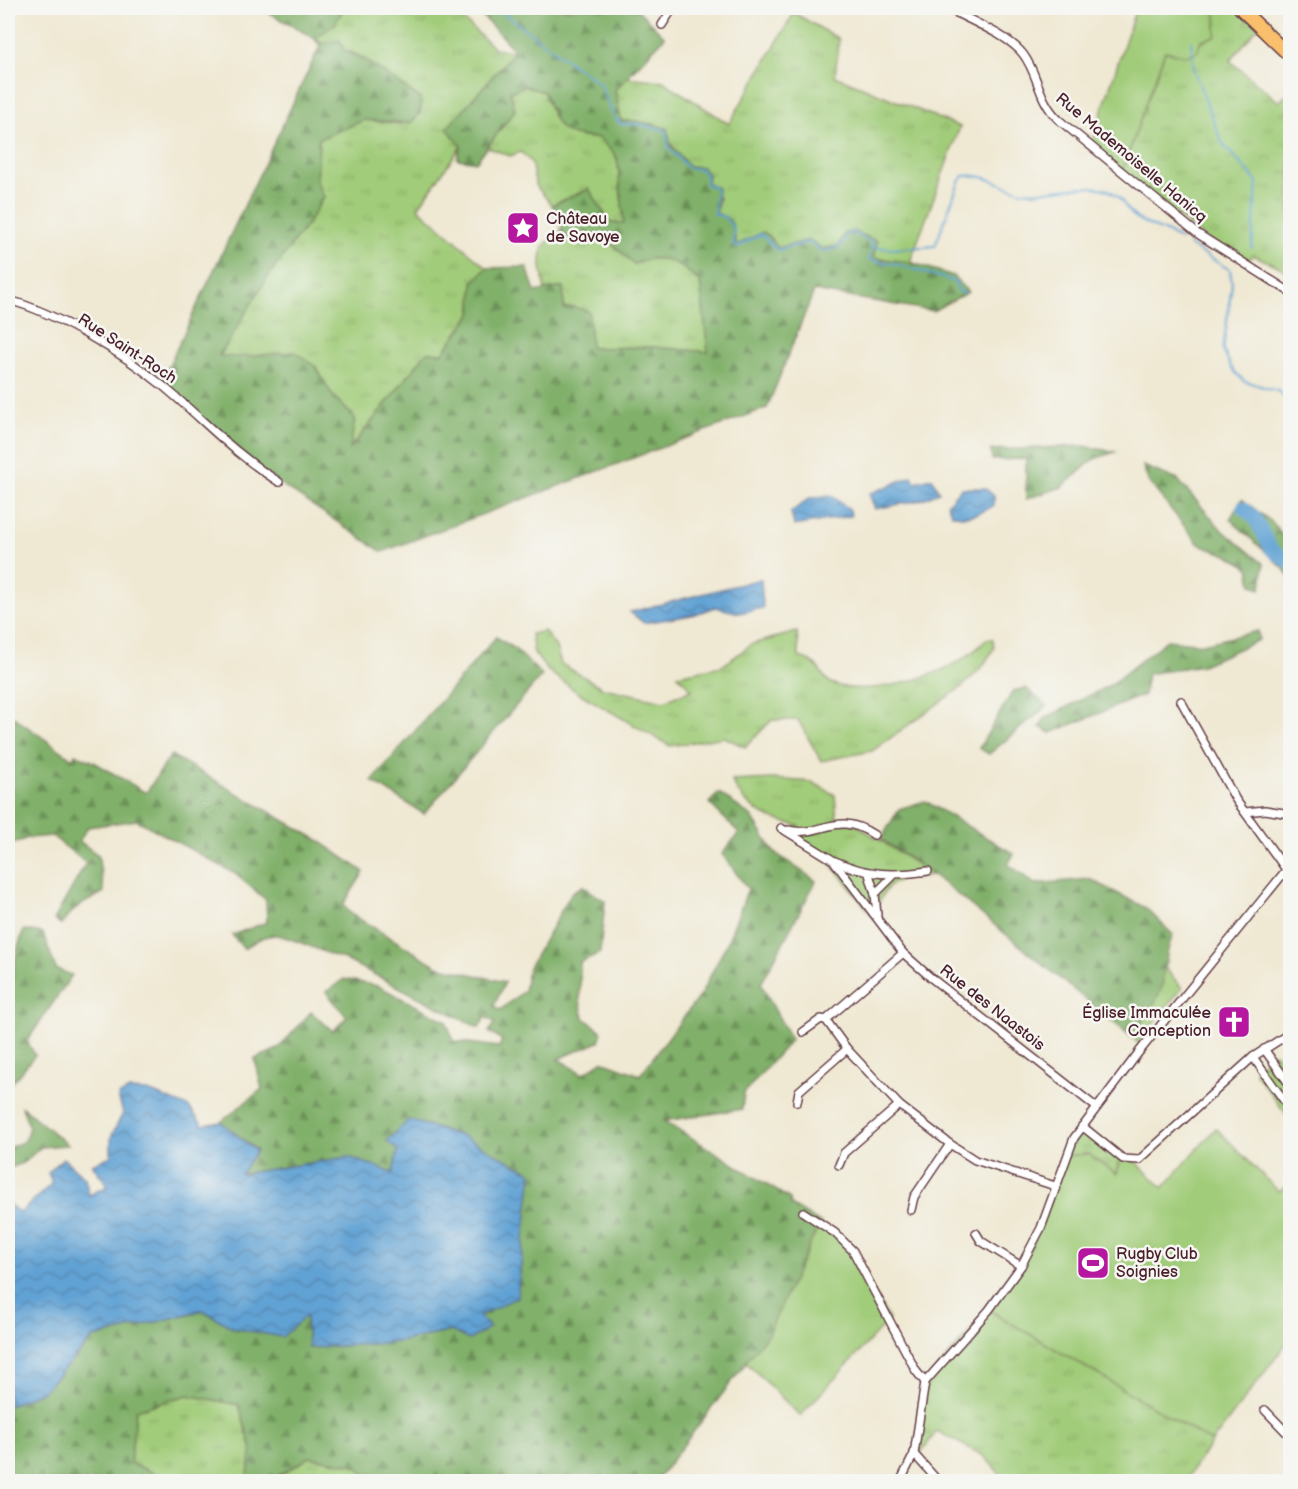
<svg xmlns="http://www.w3.org/2000/svg" width="1298" height="1489" viewBox="0 0 1298 1489" font-family="'Balsamiq Sans',sans-serif">
<style>
.grass{fill:url(#grass-tufts);stroke:#767652;stroke-width:1.5}
.forest{fill:url(#forest-firs);stroke:#65684a;stroke-width:1.5}
.park{fill:#a1cc79;stroke:#767652;stroke-width:1.5}
.water{fill:url(#water-waves);stroke:#566080;stroke-width:1.5}
.lines{fill:none;stroke-linecap:round;stroke-linejoin:round}
.stream{stroke:#61a2d4;stroke-width:2}
.river{stroke:#61a2d4;stroke-width:14}
.minor-casing{stroke:#633d44;stroke-width:10}
.primary-casing{stroke:#633d44;stroke-width:15}
.minor{stroke:#fff;stroke-width:7}
.primary{stroke:#f9bf6d;stroke-width:12}
.labels{text-anchor:middle;dominant-baseline:central;stroke-width:5;stroke-linejoin:round;paint-order:stroke}
.street-label{font-size:16px;fill:#4a1f2b;stroke:#f6f6f2}
.poi-label{font-size:16px;fill:#4a1f2b;stroke:#f6f6f2;text-anchor:start}
</style>
<defs>
<pattern id="grass-tufts" width="24" height="20" patternUnits="userSpaceOnUse" patternTransform="scale(1.5)"><rect width="24" height="20" fill="#a1cc79"/><path d="M3 7l-1-3M5 7V3M7 7l1-3M15 17l-1-3M17 17v-4M19 17l1-3" fill="none" stroke="#8caf69"/></pattern>
<pattern id="forest-firs" width="22" height="20" patternUnits="userSpaceOnUse" patternTransform="scale(1.5)"><rect width="22" height="20" fill="#80b069"/><path d="M5 1l3.5 6h-7zM16 11l3.5 6h-7z" fill="#6b8f57"/></pattern>
<pattern id="water-waves" width="16" height="10" patternUnits="userSpaceOnUse" patternTransform="scale(1.5)"><rect width="16" height="10" fill="#61a2d4"/><path d="M0 5q4-4 8 0t8 0" fill="none" stroke="#5283ac"/></pattern>
</defs>
<rect width="100%" height="100%" fill="#f6f6f2"/>
<filter id="ink" filterUnits="userSpaceOnUse"><feTurbulence type="fractalNoise" baseFrequency=".0167" numOctaves="2"/><feDisplacementMap in="SourceGraphic" scale="12" xChannelSelector="R" yChannelSelector="G"/><feConvolveMatrix kernelMatrix="1 2 1 2 8 2 1 2 1" color-interpolation-filters="sRGB"/></filter>
<filter id="wash" filterUnits="userSpaceOnUse"><feTurbulence type="fractalNoise" baseFrequency=".008" numOctaves="4" result="noise"/><feDisplacementMap in="SourceGraphic" scale="24" xChannelSelector="R" yChannelSelector="G"/><feGaussianBlur stdDeviation="1.35" result="paint"/><feColorMatrix in="noise" values="0 0 0 0 0 0 0 0 0 0 0 0 0 0 0 0 0 1.4 0 .05"/><feComposite in="paint" operator="in"/></filter>
<g filter="url(#wash)">
<rect width="100%" height="100%" fill="#efe8d2"/>
<g class="grass">
<path d="M344 8H451L495 49 515 51 448 128 461 146 418 208 487 268 473 282 472 313 443 353 427 352 349 450 355 418 332 395 316 367 219 356 268 276 309 222 317 181 319 139 364 120 401 124C394 111 376 69 367 61 352 48 329 51 315 38L334 24Z"/>
<path d="M1216 8H1240L1259 26 1230 61 1279 102 1290 91V276L1282 268 1253 255 1247 262 1206 239 1122 171 1165 51C1182 54 1199 40 1216 36Z"/>
<polygon points="794,13 839,39 835,76 960,127 910,262 873,258 845,233 838,246 822,249 810,240 778,248 768,235 737,245 716,213 719,198 707,183 702,167 689,167 655,124 621,121 615,90 627,77 663,81 729,124"/>
<path d="M524 86 544 92C557 128 559 137 599 138L617 157 624 223H610L589 189 552 205 536 186 531 162 521 152 510 156 487 147 515 110 510 92Z"/>
<path d="M562 229 565 237 611 243 634 264C665 251 677 262 700 282L708 352 653 347 591 348 564 308 562 288 545 290 541 266 542 247Z"/>
<path d="M544 631 556 647 561 664 603 688 664 701 692 690 678 675 722 666 752 644 797 632 799 657C803 658 809 660 812 662 820 667 823 679 831 683 868 701 962 672 986 639H993L994 648 983 666 963 686 872 751 821 761 798 720H772L745 747 724 737 670 746 577 692 547 670 534 653 531 634Z"/>
<path d="M773 779 812 782 835 795 837 821 857 825 933 875C895 879 885 878 874 918L829 861 787 832 799 826C768 819 746 811 732 781Z"/>
<polygon points="1082,1126 1121,1157 1117,1174 1088,1154 1066,1156"/>
<polygon points="989,1310 1212,1442 1185,1481 1007,1482 984,1456 937,1431 919,1455 917,1450 925,1382"/>
<polygon points="188,1395 239,1405 252,1450 247,1481 169,1481 130,1463 136,1410"/>
<polygon points="310,1457 355,1465 372,1481 269,1482"/>
</g>
<g class="forest">
<path d="M260 8H344L335 24 316 38 322 44 340 40 344 50 367 61 420 98C423 110 420 116 410 123L364 120 319 139 317 181 324 197 309 222 268 276 220 356 239 357 295 352 316 367 332 395 355 418 350 449 427 352 443 353 472 313 473 282 487 268 527 267 535 292 563 287 564 308 574 307 589 312 591 348 653 347 708 352 700 282C677 262 665 251 634 264L611 243 565 237 552 205 589 189 610 223H624L617 157 599 138C559 137 557 128 544 92L524 86 510 92 515 110 476 162 457 159 461 146 447 128 515 51 475 8H636L665 37 615 90 621 121H638L667 128 671 146 689 166 702 167 708 174 707 183 718 188 716 213C740 222 730 229 737 245L763 232 768 235 778 248 810 240 822 249 838 246 845 233 853 231 877 241 873 258 910 262 953 276 968 292 933 311 814 291 767 408 382 552 245 460 161 382 320 46 314 38Z"/>
<polygon points="1083,446 1115,452 1094,459 1062,487 1026,499 1026,459 992,460 991,450"/>
<polygon points="1143,466 1178,480 1221,529 1264,564 1261,589 1252,584 1249,568 1232,557 1199,544 1148,481"/>
<polygon points="1242,499 1273,523 1290,545 1290,579 1284,569 1230,519"/>
<polygon points="1258,631 1259,640 1202,665 1147,674 1144,695 1051,733 1040,727 1045,718 1110,685 1167,640 1203,644"/>
<polygon points="496,637 515,649 542,675 424,814 372,781"/>
<polygon points="1026,688 1047,706 989,754 979,748 1013,691"/>
<path d="M8 713 73 759 75 754 94 762 146 793 171 755 318 840 364 872 343 905 351 914 437 966 505 982 494 1006 500 1010 524 991 528 969 572 892 583 886 605 901 600 953 580 962V1001L584 1018 602 1031 599 1042 558 1059 583 1074 602 1061 640 1075 701 994 727 943 748 889 722 854 739 833 709 803 719 793 751 816 774 852 816 881 761 984 791 1040 744 1093 742 1109 664 1121 790 1199 791 1205 820 1223 768 1334 656 1481H372L355 1465 310 1457 269 1481H247L252 1450 239 1405 188 1395 136 1410 130 1463 173 1481H8V1406L43 1391 93 1338 203 1310 233 1328 306 1316 309 1348 397 1342 452 1331 479 1316 398 1150 393 1173 347 1157 240 1174 256 1150 221 1122 262 1089 255 1059 278 1049 311 1012 333 1031 347 1017 326 992 344 979 378 986 446 1021 454 1041 499 1047 502 1040 489 1032 495 1022 485 1017 479 1028 342 958C326 955 284 933 274 935 262 936 253 942 244 949L232 935 267 922 266 900 234 873 137 820 88 827 79 841 98 855 104 892 77 907 61 924 54 920 86 863 52 836 27 838 8 846Z"/>
<path d="M925 801 1014 854 1008 864 1035 884 1090 879 1146 908 1173 935C1164 956 1167 965 1163 984 1158 1004 1144 1023 1128 1034L931 873 881 839 899 809Z"/>
<polygon points="24,930 43,933 56,969 72,975 27,1041 35,1055 8,1088 8,989 10,988 18,947"/>
<polygon points="22,1107 68,1145 41,1147 24,1162 8,1169 8,1148 25,1141 29,1126"/>
</g>
<g class="park">
<polygon points="1136,8 1216,8 1216,36 1201,40 1197,52 1186,56 1165,51 1122,171 1091,145"/>
<path d="M1165 968 1182 988 1138 1043 1128 1034C1145 1023 1154 1006 1162 987 1164 980 1161 974 1165 968Z"/>
<polygon points="1275,1053 1290,1071 1290,1119 1255,1073 1257,1067"/>
<polygon points="1216,1128 1279,1192 1290,1183 1290,1339 1212,1442 989,1310 1032,1246 1066,1156 1088,1154 1117,1174 1121,1157 1135,1161 1163,1188"/>
<polygon points="820,1223 846,1243 889,1320 800,1416 746,1362 768,1334"/>
</g>
<g class="water">
<polygon points="912,476 915,482 932,478 939,492 921,500 875,509 869,494"/>
<path d="M961 488H985L994 496V505C980 514 968 519 952 514L947 504Z"/>
<polygon points="832,496 850,510 851,516 794,526 791,512 810,498"/>
<polygon points="761,579 763,608 739,613 715,607 692,615 644,623 630,612"/>
<polygon points="129,1090 148,1091 189,1107 203,1125 221,1122 256,1151 241,1174 348,1157 393,1173 398,1150 387,1141 409,1120 462,1136 532,1173 517,1297 479,1316 490,1327 469,1340 451,1331 397,1342 308,1348 306,1316 282,1337 233,1328 203,1310 93,1338 43,1391 8,1406 8,1203 20,1213 52,1183 48,1173 63,1158 85,1178 89,1195 108,1186 92,1164 111,1156 111,1137 123,1113 118,1096"/>
</g>
<g class="lines">
<g class="stream">
<path d="M496 8 600 84 614 117 621 124H638L666 130 669 148 688 168 701 169 706 175V184L716 188 715 214 725 217 734 229 733 244 737 247 761 234 777 250 809 242 822 251C834 249 843 248 846 235L852 232 873 243 869 260 896 264 950 280 956 283 958 291 964 293"/>
<polyline points="1191,42 1194,71 1222,143 1257,182 1252,248"/>
<polyline points="1189,245 1230,270 1232,284 1223,350 1232,369 1244,381 1280,392 1290,405"/>
<path d="M872 247 894 249 935 246 959 182 964 176C985 173 1002 187 1022 191 1049 195 1078 182 1105 189 1120 193 1124 208 1135 217 1148 228 1167 229 1180 240"/>
</g>
<polyline class="river" points="1243,508 1254,517 1272,550 1290,563"/>
</g>
</g>
<g filter="url(#ink)">
<g class="lines">
<defs>
<g id="minor">
<path d="M947 8C969 20 1008 35 1023 54 1039 75 1038 101 1059 120L1198 234 1290 292"/>
<polyline points="662,25 673,8"/>
<path d="M8 300C55 312 124 354 163 386 204 420 233 453 279 482"/>
<polyline points="1181,701 1236,800 1290,875"/>
<polyline points="1245,812 1265,810 1290,814"/>
<polyline points="781,828 833,860 903,953 930,977 1096,1107"/>
<path d="M788 830C822 838 836 809 874 835"/>
<path d="M835 861C868 876 894 876 928 871"/>
<polyline points="1281,861 1290,855"/>
<polyline points="869,874 875,894 877,915"/>
<polyline points="875,894 893,876"/>
<polyline points="903,953 826,1020 847,1049 899,1105 950,1144 975,1160 1055,1186"/>
<polyline points="803,1032 821,1019 826,1020"/>
<polyline points="1264,1049 1290,1085"/>
<polyline points="1253,1057 1290,1109"/>
<polyline points="797,1102 799,1091 847,1049"/>
<polyline points="1082,1126 1123,1159 1139,1160 1253,1057 1290,1033"/>
<polyline points="839,1165 844,1153 899,1105"/>
<polyline points="911,1210 914,1197 950,1144"/>
<polyline points="803,1212 835,1233 853,1251 916,1371 925,1382"/>
<polyline points="976,1233 981,1241 1021,1266"/>
<polyline points="1265,1410 1290,1436"/>
<polyline points="914,1454 939,1482"/>
<polyline points="900,1482 914,1454 925,1382 989,1310 1021,1266 1041,1228 1074,1138 1139,1052 1287,869"/>
</g>
<polyline id="primary" points="1240,8 1290,56"/>
</defs>
<use href="#minor" class="minor-casing"/>
<use href="#primary" class="primary-casing"/>
<use href="#minor" class="minor"/>
<use href="#primary" class="primary"/>
</g>
</g>
<defs>
<symbol id="sight-square" viewBox="-11 -11 22 22"><rect x="-9" y="-9" width="18" height="18" rx="4" fill="#b5179e" stroke="#f6f6f2"/><path d="M0-6L1.8-2.2L6-1.7L2.9 1.2L3.7 5.4L0 3.3L-3.7 5.4L-2.9 1.2L-6-1.7L-1.8-2.2Z" fill="#fff"/></symbol>
<symbol id="church-square" viewBox="-11 -11 22 22"><rect x="-9" y="-9" width="18" height="18" rx="4" fill="#b5179e" stroke="#f6f6f2"/><path d="M-1.2-6h2.4v3.5h3.3v2.4h-3.3V6h-2.4V-.1h-3.3v-2.4h3.3Z" fill="#fff"/></symbol>
<symbol id="stadium-square" viewBox="-11 -11 22 22"><rect x="-9" y="-9" width="18" height="18" rx="4" fill="#b5179e" stroke="#f6f6f2"/><path d="M0-5a6.5 5 0 1 0 0 10a6.5 5 0 1 0 0-10ZM-3.5-1.8h7v3.6h-7Z" fill="#fff"/></symbol>
</defs>
<g fill-rule="evenodd">
<use href="#sight-square" x="504" y="209" width="38" height="38"/>
<use href="#church-square" x="1215" y="1003" width="38" height="38"/>
<use href="#stadium-square" x="1074" y="1244" width="38" height="38"/>
</g>
<g class="labels">
<g class="street-label">
<text transform="translate(1131 158) rotate(40)">Rue Mademoiselle Hanicq</text>
<text transform="translate(127 349) rotate(33)">Rue Saint-Roch</text>
<text transform="translate(992 1008) rotate(38)">Rue des Naastois</text>
</g>
<g class="poi-label">
<text x="546" y="219">Château<tspan x="546" dy="18">de Savoye</tspan></text>
<text x="1211" y="1013" text-anchor="end">Église Immaculée<tspan x="1211" dy="18">Conception</tspan></text>
<text x="1116" y="1254">Rugby Club<tspan x="1116" dy="18">Soignies</tspan></text>
</g>
</g>
<rect width="1298" height="1489" fill="none" stroke="#f6f6f2" stroke-width="30"/>
</svg>
